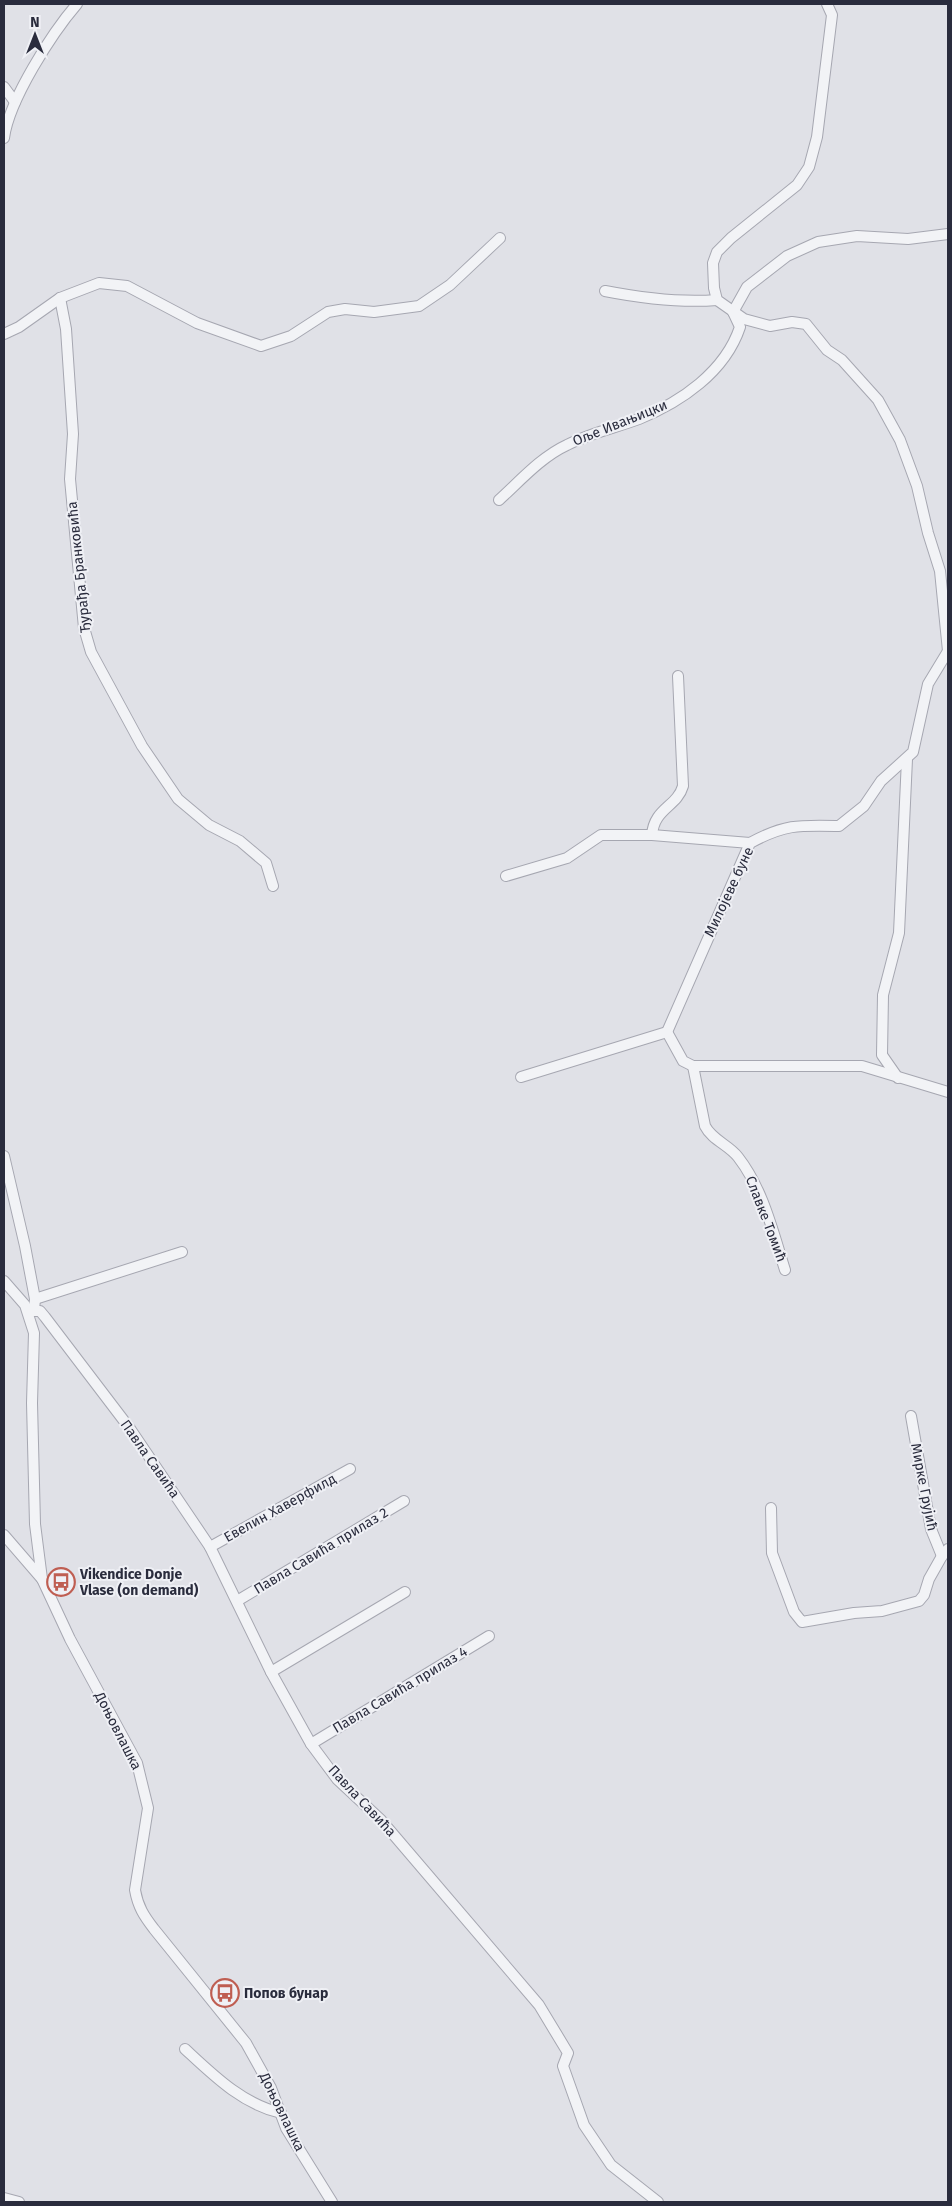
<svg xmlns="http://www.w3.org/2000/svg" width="952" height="2206" viewBox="0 0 952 2206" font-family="'Fira Sans',sans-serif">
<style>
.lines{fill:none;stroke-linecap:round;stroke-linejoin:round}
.minor-casing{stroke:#a6a7b1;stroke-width:12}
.minor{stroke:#f2f3f6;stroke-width:10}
.labels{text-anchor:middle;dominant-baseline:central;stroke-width:4;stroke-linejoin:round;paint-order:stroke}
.street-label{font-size:14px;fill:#2a2c3d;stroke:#eff0f5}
.poi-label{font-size:14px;font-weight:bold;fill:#2a2c3d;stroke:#eff0f5;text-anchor:start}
</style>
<rect width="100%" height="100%" fill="#e0e1e7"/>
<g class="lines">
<defs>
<g id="minor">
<polyline points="827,4 832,15 817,137 809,167 797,185 731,238 717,252 713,263 714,288 717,300 744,319 770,326 792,322 806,324 827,350 842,360 878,400 900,440 917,486 928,533 940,571 948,651"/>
<polyline points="4,87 15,102"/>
<path d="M4 138C9 100 52 33 77 4"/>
<path d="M605 291C641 298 680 303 717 300"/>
<polyline points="60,298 66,329 73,434 70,479 84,628 91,652 142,746 178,799 209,825 240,841 266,863 273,886"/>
<polyline points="733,312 747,287 787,256 818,242 857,236 908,239 948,234"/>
<polyline points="4,334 19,327 60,298 99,283 127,286 197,323 261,346 291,336 328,312 345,309 374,312 419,306 450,285 500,238"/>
<path d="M499 500C520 481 541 457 567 445 590 433 615 428 639 419 681 402 725 372 740 327L733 312"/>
<path d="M652 835C654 808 677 807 683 786L678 676"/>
<polyline points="506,876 567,858 601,835 652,835 750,843"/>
<path d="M667 1032 750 843C785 824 799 825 839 826L864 806 881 781 913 752 928 684 948 651"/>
<polyline points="667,1032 683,1061 693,1066 862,1066 948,1092"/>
<path d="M693 1066 705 1126C712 1140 729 1145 738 1157 763 1189 773 1232 785 1270"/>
<polyline points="521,1077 667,1032"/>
<polyline points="898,1078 882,1055 883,995 899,933 907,759"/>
<polyline points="4,1156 25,1246 35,1299 34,1310"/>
<path d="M4 1281 25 1305 34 1333 32 1403 35 1524 42 1579 70 1639 137 1763 148 1808 135 1890C138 1907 144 1916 154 1929L246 2043 271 2088 286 2128 332 2202"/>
<polyline points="35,1299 182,1252"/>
<polyline points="28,1311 40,1311 45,1317 131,1430 210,1547 271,1672 311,1744 337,1779 381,1820 539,2005 568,2053 563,2066 584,2125 611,2165 658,2202"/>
<polyline points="911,1416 931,1529 942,1556"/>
<polyline points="771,1508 772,1553 794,1612 802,1622 854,1613 882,1611 919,1601 924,1595 929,1579 942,1556 948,1549"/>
<polyline points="4,1535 42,1579"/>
<polyline points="210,1547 350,1469"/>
<polyline points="237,1601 404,1501"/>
<polyline points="271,1672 405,1592"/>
<polyline points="311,1744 489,1636"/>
<path d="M185 2049C213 2075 242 2104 281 2113"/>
<polyline points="4,2198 19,2202"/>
</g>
</defs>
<use href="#minor" class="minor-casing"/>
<use href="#minor" class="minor"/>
</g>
<defs>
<symbol id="bus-ring" viewBox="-11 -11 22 22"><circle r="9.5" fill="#eff0f5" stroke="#bf5e52" stroke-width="1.5"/><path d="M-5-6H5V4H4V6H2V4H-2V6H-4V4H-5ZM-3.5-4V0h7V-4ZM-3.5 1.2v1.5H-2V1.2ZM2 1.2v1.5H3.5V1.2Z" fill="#bf5e52"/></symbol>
</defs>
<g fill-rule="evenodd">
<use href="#bus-ring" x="45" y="1566" width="32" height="32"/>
<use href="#bus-ring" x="209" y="1977" width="32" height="32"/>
</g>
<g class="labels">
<g class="street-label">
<text transform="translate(620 423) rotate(-22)">Оље Ивањицки</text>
<text transform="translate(79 567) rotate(-96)">Ђурађа Бранковића</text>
<text transform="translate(729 892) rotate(-65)">Милојеве буне</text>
<text transform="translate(766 1219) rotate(69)">Славке Томић</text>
<text transform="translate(150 1459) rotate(55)">Павла Савића</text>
<text transform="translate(924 1487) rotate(79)">Мирке Грујић</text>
<text transform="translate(280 1508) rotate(-29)">Евелин Хаверфилд</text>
<text transform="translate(321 1551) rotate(-31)">Павла Савића прилаз 2</text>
<text transform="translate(400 1690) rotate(-31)">Павла Савића прилаз 4</text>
<text transform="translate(118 1731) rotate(63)">Доњовлашка</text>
<text transform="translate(362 1801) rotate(47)">Павла Савића</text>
<text transform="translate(282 2112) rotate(64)">Доњовлашка</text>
</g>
<g class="poi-label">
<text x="80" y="1574">Vikendice Donje<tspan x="80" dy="16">Vlase (on demand)</tspan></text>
<text x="244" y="1993">Попов бунар</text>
</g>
</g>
<rect width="952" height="2206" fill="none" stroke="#2a2c3d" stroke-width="10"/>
<g transform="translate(35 35)" stroke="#eff0f5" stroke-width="4" paint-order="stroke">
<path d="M0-4L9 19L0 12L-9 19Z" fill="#2a2c3d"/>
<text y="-8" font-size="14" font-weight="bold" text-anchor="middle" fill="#2a2c3d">N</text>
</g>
</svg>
